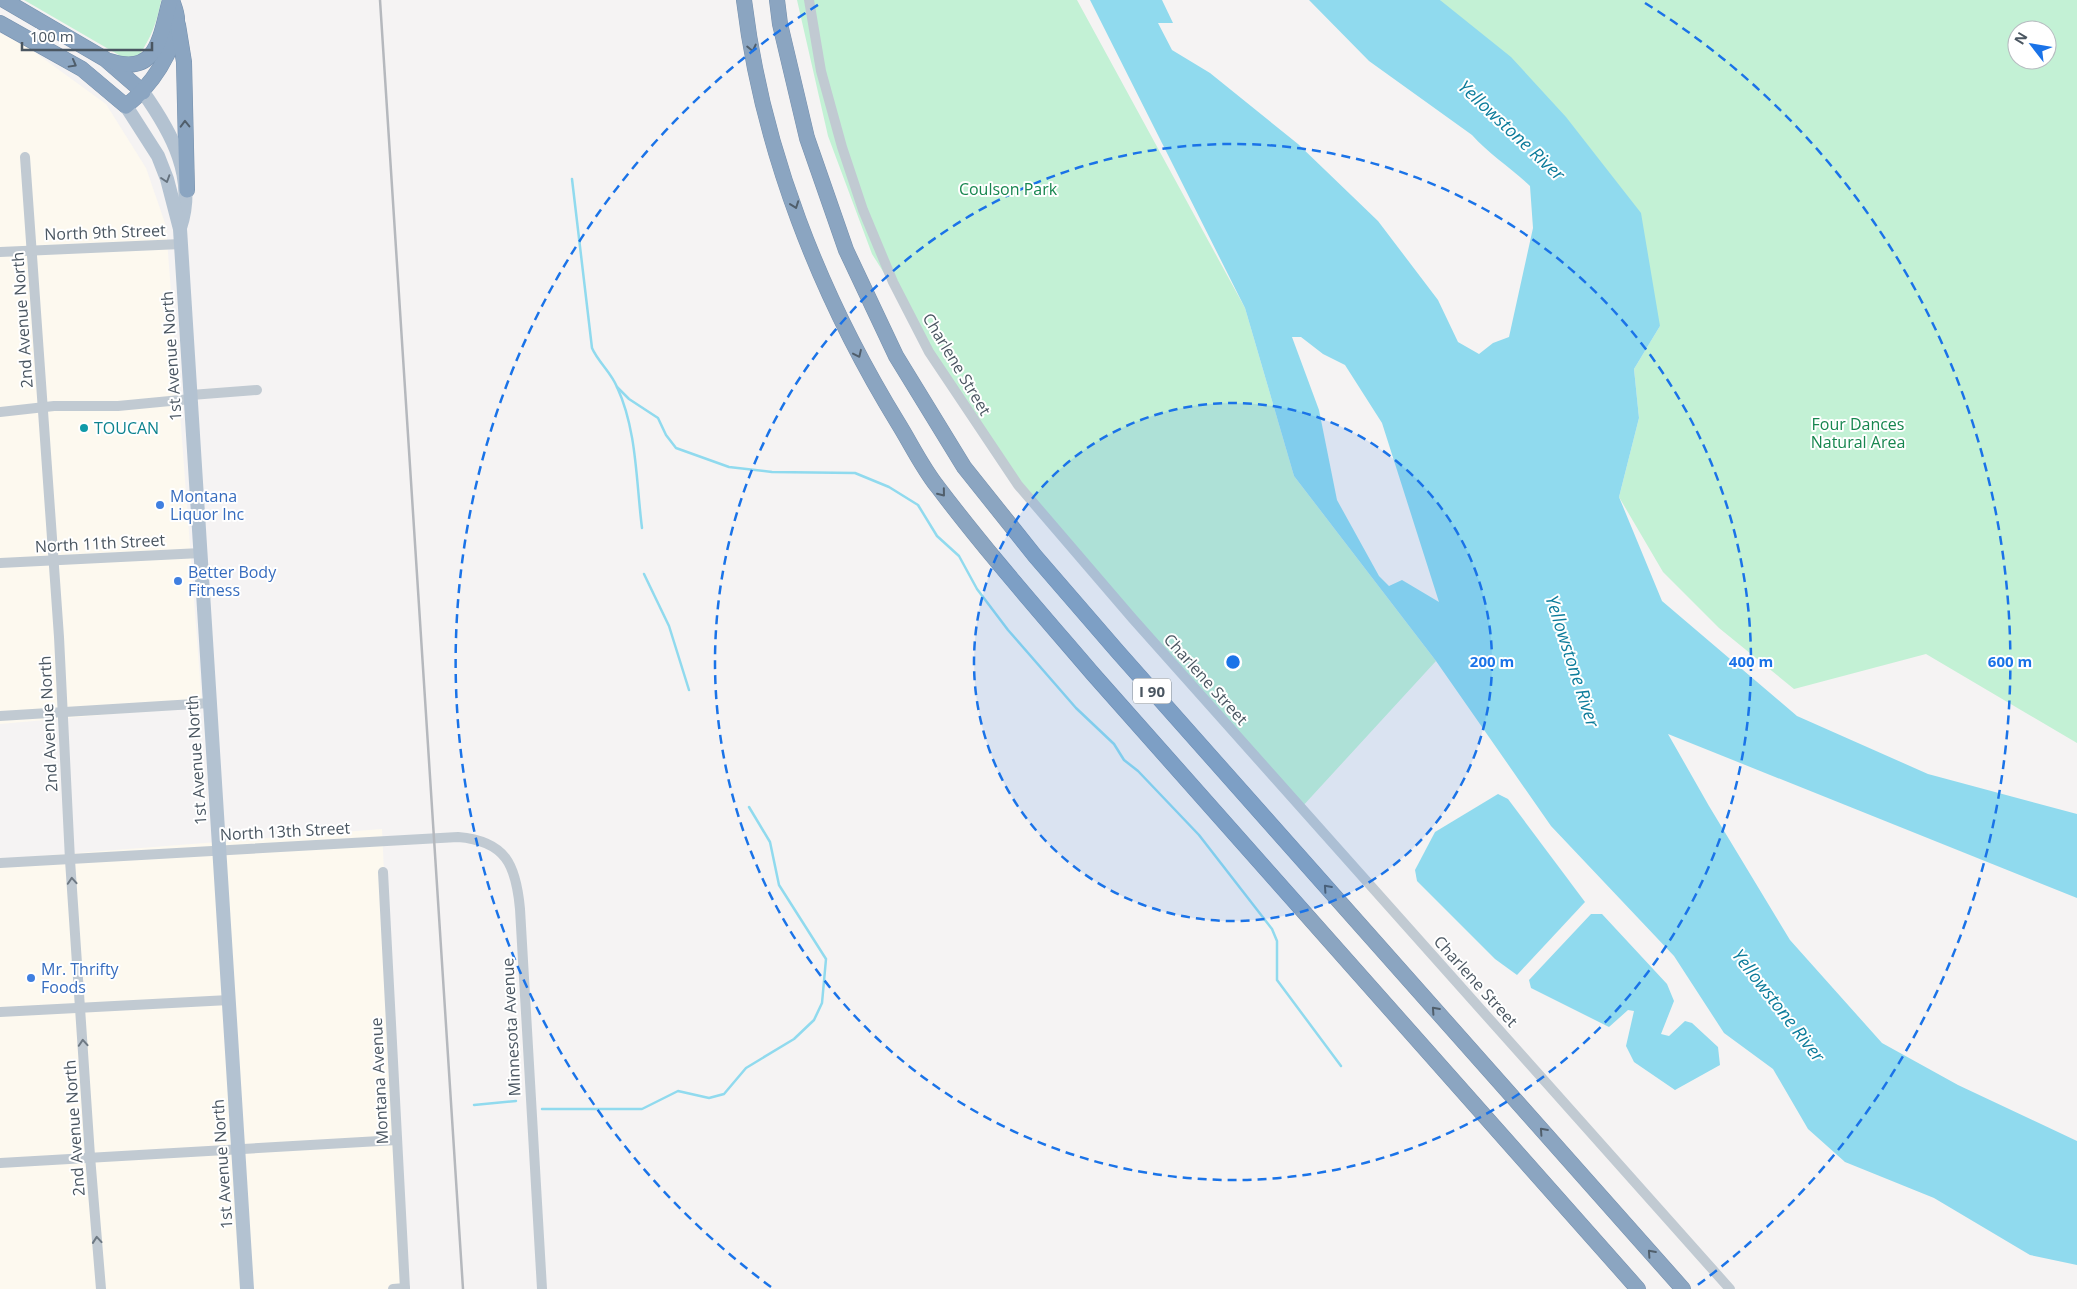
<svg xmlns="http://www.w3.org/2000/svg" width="2077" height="1289" viewBox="0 0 2077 1289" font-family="'Open Sans',sans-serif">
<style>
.commercial{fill:#fdf9ef}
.green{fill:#c3f1d5;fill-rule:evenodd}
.water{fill:#90daee;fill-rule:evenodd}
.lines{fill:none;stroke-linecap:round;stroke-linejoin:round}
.stream{stroke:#90daee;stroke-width:2.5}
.highway-casing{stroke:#7690ad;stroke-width:16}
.minor{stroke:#c1cad2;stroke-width:10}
.major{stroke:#b3c2d1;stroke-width:14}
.highway{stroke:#8ba5c1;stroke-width:15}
.rail{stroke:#b5b8bd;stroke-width:2.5}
.oneway{stroke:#505e6b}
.oneway2{stroke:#64717d}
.oneway3{stroke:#6e7983}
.ring{fill:none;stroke:#1a73e8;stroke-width:2.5;stroke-dasharray:9 6}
.culture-dot{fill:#0f9aa8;stroke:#fff;stroke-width:2}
.shop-dot{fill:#3f7fe0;stroke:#fff;stroke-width:2}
.labels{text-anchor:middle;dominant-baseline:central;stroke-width:4;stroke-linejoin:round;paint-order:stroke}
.shield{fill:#fff;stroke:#808990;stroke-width:1}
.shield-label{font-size:15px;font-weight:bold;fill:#4a5661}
.park-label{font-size:16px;fill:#17864f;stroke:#fff}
.street-label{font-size:16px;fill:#4a5661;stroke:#fff}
.culture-label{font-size:16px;fill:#0d838f;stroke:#fff;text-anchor:start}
.shop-label{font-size:16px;fill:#366cbe;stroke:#fff;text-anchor:start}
.water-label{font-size:18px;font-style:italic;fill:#0c7c9b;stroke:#fff}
.centre{fill:#1a73e8;stroke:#fff;stroke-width:2.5}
.ring-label{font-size:15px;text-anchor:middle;font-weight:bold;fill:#1a73e8;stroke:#fff;stroke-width:4;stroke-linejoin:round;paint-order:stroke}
</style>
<rect width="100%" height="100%" fill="#f5f3f3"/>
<g class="commercial">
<polygon points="0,33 29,48 106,104 146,168 166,226 202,706 0,724"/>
<polygon points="382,829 403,1289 0,1289 0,859"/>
</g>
<g class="green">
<path d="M24 0H161V1C157 22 151 38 139 55L124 58Z"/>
<polygon points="797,0 1077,0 1245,308 1294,476 1436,661 1301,808 1018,485 872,254 828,136"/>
<path d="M1440 0H2077V743L1926 654 1794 689 1719 628 1663 572 1619 497 1639 418 1634 369 1660 326ZM2017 30H2047V60H2017Z"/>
</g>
<g class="water">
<path d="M1090 0H1162L1173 23H1158L1172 50 1210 73 1298 144 1378 221 1438 300 1458 342 1479 354 1493 343 1509 337 1533 228 1530 186C1511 168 1489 154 1472 135L1369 61 1309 0H1440L1511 57 1566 117 1641 213 1660 326 1634 369 1639 418 1619 497 1662 601 1797 716 1928 774 2077 814V898L1668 734 1709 806 1790 940 1882 1043 1958 1085 2077 1141V1265L2030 1255 1934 1198 1845 1162 1808 1129 1773 1069 1724 1033 1674 956 1551 826 1436 661 1294 476 1245 308ZM1292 337H1301L1323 354 1345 365 1382 423 1439 602 1402 580 1389 586 1379 576 1337 500 1319 410Z"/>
<polygon points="1498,794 1508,799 1585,902 1517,975 1495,959 1417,881 1415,870 1435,832"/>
<polygon points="1591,914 1602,914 1667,984 1674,1001 1661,1034 1669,1036 1685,1021 1692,1023 1718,1047 1720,1065 1675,1090 1634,1062 1626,1046 1634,1011 1628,1010 1609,1027 1531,988 1529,980"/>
</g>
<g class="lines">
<g class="stream">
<path d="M572 179 592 348C598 362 611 372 617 387 637 430 636 481 642 528"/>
<polyline points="617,387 629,399 658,418 666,435 676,448 729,467 772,472 855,473 889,487 918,505 937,536 959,556 977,589 1008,630 1076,708 1114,744 1124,760 1138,771 1199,835 1272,929 1277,941 1277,980 1341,1066"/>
<polyline points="644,574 669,626 689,690"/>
<polyline points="474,1105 516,1101"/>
<polyline points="542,1109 642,1109 678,1091 709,1098 724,1094 746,1068 794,1039 814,1020 822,1003 826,959 779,885 770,842 749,807"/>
</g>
<defs>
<g id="highway">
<polyline points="4,0 105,59 143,92"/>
<path d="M744 0C762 149 820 296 898 423 911 444 922 467 937 486 986 551 1040 612 1093 674L1638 1289"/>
<polyline points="777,0 780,24 807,138 846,250 896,356 964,467 1035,556 1118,652 1683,1289"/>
<path d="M0 23 82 69 126 106C151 86 175 52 177 19 177 13 174 6 172 0"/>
<polyline points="178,25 184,62 187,190"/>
<path d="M110 61C158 77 160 36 170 0"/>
</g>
</defs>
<use href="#highway" class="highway-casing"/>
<g class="minor">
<polyline points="809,0 821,71 842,147 863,210 893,282 929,352 1018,485 1133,619 1730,1289"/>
<polyline points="25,157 59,637 70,860 90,1156 101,1289"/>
<polyline points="0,252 181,244"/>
<polyline points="191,395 257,390"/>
<polyline points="0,412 54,406 118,406 191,399"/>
<polyline points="0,563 201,553"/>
<polyline points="0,716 210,703"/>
<path d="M0 863 458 837C506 841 516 865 520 909L542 1289"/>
<polyline points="383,872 405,1289"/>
<polyline points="0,1012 229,1000"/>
<polyline points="0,1163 397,1140"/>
<polyline points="393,1289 405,1288"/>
</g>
<g class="major">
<path d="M143 92C172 133 197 178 180 228"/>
<polyline points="126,106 158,156 167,179 180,229 247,1289"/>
</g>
<use href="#highway" class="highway"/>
<polyline class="rail" points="380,0 463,1289"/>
</g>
<defs><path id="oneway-chevron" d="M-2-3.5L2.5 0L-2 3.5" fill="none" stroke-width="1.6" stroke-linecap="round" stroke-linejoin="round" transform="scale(1.25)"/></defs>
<g class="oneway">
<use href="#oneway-chevron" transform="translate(752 48) rotate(77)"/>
<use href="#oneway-chevron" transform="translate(73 64) rotate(29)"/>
<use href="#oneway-chevron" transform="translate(185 124) rotate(-91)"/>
<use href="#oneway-chevron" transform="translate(795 205) rotate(70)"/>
<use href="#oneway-chevron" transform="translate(858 354) rotate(65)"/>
<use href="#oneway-chevron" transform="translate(942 493) rotate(51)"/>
<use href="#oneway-chevron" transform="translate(1327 888) rotate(-132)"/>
<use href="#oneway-chevron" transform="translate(1435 1010) rotate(-132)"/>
<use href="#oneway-chevron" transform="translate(1543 1131) rotate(-132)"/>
<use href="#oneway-chevron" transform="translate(1651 1253) rotate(-132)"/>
</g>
<use class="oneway2" href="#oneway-chevron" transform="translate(166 179) rotate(72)"/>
<g class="oneway3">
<use href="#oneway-chevron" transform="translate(72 881) rotate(-94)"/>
<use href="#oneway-chevron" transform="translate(83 1043) rotate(-94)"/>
<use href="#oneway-chevron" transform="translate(97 1240) rotate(-95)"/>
</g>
<circle cx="1233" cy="662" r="259" fill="#1a73e8" fill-opacity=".12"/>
<g class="ring">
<circle cx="1233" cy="662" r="259"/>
<circle cx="1233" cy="662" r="518"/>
<path d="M771 1287A777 777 0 0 1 821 3M1645 3A777 777 0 0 1 1695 1287"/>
</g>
<circle class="culture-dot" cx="84" cy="428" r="5"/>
<g class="shop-dot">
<circle cx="160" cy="505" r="5"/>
<circle cx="178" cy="581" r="5"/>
<circle cx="31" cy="978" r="5"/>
</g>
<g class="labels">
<rect class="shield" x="1133" y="678.5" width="38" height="25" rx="4"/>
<g class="shield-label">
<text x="1152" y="691">I 90</text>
</g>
<g class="park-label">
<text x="1008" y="189">Coulson Park</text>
<text x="1858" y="424">Four Dances<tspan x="1858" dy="18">Natural Area</tspan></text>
</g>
<g class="street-label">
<text transform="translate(105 232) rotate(-2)">North 9th Street</text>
<text transform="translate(22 320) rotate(-94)">2nd Avenue North</text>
<text transform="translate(171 356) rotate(-94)">1st Avenue North</text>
<text transform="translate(957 364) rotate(59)">Charlene Street</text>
<text transform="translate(100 543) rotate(-3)">North 11th Street</text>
<text transform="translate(1206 679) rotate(48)">Charlene Street</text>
<text transform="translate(48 724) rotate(-93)">2nd Avenue North</text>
<text transform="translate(196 760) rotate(-94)">1st Avenue North</text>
<text transform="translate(285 831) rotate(-3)">North 13th Street</text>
<text transform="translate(1476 981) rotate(48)">Charlene Street</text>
<text transform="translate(511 1027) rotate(-93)">Minnesota Avenue</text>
<text transform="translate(379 1081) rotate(-93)">Montana Avenue</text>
<text transform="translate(74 1128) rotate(-94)">2nd Avenue North</text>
<text transform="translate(222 1164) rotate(-94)">1st Avenue North</text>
</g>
<g class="culture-label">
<text x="94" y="428">TOUCAN</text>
</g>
<g class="shop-label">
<text x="170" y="496">Montana<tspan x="170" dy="18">Liquor Inc</tspan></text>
<text x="188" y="572">Better Body<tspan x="188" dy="18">Fitness</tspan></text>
<text x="41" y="969">Mr. Thrifty<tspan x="41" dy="18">Foods</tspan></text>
</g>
<g class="water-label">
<text transform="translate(1512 130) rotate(43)">Yellowstone River</text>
<text transform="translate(1573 661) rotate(72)">Yellowstone River</text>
<text transform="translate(1779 1005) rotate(52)">Yellowstone River</text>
</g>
</g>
<circle cx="1233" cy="662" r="8" class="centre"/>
<g class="ring-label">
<text x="1492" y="667">200 m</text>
<text x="1751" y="667">400 m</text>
<text x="2010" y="667">600 m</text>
</g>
<g transform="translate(2032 45) rotate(301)"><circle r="24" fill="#ffffff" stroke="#b7bbc0"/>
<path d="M0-4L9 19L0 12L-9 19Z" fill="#1a73e8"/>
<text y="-8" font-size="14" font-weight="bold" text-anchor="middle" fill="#4a5661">N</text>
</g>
<path d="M22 42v8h130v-8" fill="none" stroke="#4a5661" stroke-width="2.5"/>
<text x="30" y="42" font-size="15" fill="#4a5661" stroke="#ffffff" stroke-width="4" paint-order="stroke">100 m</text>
</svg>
